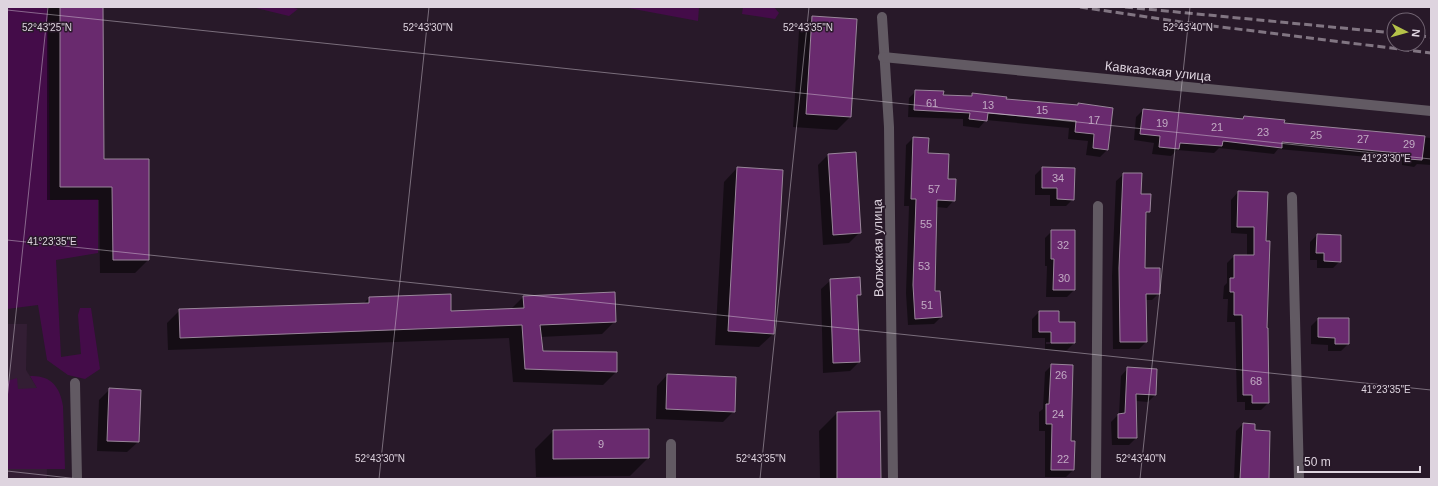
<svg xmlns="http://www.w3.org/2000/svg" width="1438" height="486" viewBox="0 0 1438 486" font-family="Helvetica,sans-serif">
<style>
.built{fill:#331e34}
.green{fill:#440c49}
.shadow{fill:#0007;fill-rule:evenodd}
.building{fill:#692a6e;stroke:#9a869b}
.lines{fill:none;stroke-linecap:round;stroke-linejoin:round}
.minor{stroke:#625a63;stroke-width:10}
.rail{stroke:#817582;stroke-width:3;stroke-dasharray:8 4;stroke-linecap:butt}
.ticks{fill:none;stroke:#ded4df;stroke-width:1;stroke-opacity:0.45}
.labels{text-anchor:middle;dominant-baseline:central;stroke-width:3;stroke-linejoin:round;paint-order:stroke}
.number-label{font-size:11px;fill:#c1aac3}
.street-label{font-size:13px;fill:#ded4df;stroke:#281929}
.ticks-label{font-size:10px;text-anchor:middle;fill:#ded4df;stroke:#281929;stroke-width:3;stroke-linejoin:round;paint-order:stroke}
</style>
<rect width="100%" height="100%" fill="#281929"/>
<polygon class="built" points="7,324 27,324 26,370 46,402 47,479 7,479"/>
<g class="green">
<polygon points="7,7 48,7 50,200 98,199 98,253 56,260 61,357 81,354 78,315 80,308 91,308 100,369 85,379 68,375 47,360 38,305 7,309"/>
<polygon points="252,7 290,7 298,9 289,16"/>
<polygon points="623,7 699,7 698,21"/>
<polygon points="743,7 774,7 779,13 775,19 742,14"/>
<path d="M30 376C50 375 60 386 63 406L65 469H7V381L17 378 18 389 37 388Z"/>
</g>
<g class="shadow">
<polygon points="47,7 102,7 103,160 148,260 135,273 100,273 99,200 47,200"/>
<polygon points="813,17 850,117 837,130 793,127 799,31"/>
<polygon points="916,91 942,96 970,97 973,94 1005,100 1077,106 1079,104 1107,150 1100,157 1086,155 1088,141 1068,139 1069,128 986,120 979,128 963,126 963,119 908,117 909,98"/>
<polygon points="1143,110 1242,119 1244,117 1283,124 1431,138 1431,165 1417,164 1414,167 1402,165 1402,160 1278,149 1274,154 1219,148 1214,153 1177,150 1171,156 1152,154 1154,143 1134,140 1136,117"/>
<polygon points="913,138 927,154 954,200 947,208 936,207 934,292 941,317 934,324 908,325 906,293 909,206 904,206 906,145"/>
<polygon points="828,155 860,232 849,243 823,245 818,165"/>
<polygon points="737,168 773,334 759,347 715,345 724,182"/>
<polygon points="1042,168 1073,199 1066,206 1050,206 1050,195 1035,195 1035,175"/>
<polygon points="1124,174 1140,195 1149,211 1145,216 1144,269 1159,293 1152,300 1145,300 1146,342 1139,349 1113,349 1112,276 1116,181"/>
<polygon points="1238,192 1265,242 1268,403 1261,410 1245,410 1245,402 1237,402 1235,322 1227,322 1228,299 1223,299 1224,286 1227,283 1227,263 1234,256 1247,256 1247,234 1231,233 1231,200"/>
<polygon points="1052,231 1074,290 1067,297 1046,297 1047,266 1045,266 1045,238"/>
<polygon points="1317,235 1340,261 1333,268 1317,268 1317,260 1310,260 1310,242"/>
<polygon points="831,280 860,294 856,298 859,362 850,371 823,373 821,289"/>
<polygon points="523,297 615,321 602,334 540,337 542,352 616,353 616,372 603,385 513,382 509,338 168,350 167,323 180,310 363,304 369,298 450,312 511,309"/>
<path d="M1039 312 1058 323 1074 343 1067 350H1045V338H1032V319ZM1046 342H1068V344H1046Z"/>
<polygon points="1318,319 1348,344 1341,351 1328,351 1328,345 1311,344 1311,326"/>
<polygon points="1052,365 1070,442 1073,470 1066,477 1045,477 1045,431 1039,431 1039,412 1043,409 1045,372"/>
<polygon points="1128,368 1155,395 1148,402 1136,401 1136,438 1129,445 1112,445 1111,422 1119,414 1121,376"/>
<polygon points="667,375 734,411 723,422 656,419 657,386"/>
<polygon points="110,389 138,442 127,452 97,451 99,400"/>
<polygon points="837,413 880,479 820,479 819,431"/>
<polygon points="1243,424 1268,479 1234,479 1236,431"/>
<polygon points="553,431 648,458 630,476 536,477 535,449"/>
</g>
<g class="building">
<polygon points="60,7 103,7 104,159 149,159 149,260 113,260 112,187 60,187"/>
<polygon points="812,16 857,19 851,117 806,114"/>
<polygon points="915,90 944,91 943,95 972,96 972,93 1007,97 1006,99 1078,105 1078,103 1113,108 1108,150 1093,148 1094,134 1075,132 1076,121 988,113 987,121 969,119 970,113 914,110"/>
<polygon points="1143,109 1243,119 1244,116 1285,120 1284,123 1425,136 1422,160 1408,159 1409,154 1282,142 1282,148 1223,141 1222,146 1180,143 1179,149 1159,147 1160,136 1140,134"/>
<polygon points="913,137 929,138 928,153 949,154 948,179 956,179 955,201 937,200 935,291 940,291 942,317 915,319 913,285 916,199 911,199"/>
<polygon points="856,152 861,233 833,235 828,154"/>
<polygon points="737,167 783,170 774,334 728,331"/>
<polygon points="1042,167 1075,168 1074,200 1057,199 1057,188 1042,188"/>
<polygon points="1123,173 1142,173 1141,194 1151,194 1150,212 1146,212 1145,268 1160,268 1160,294 1146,294 1147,342 1120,342 1119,268"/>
<polygon points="1238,191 1268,192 1266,241 1270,241 1267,328 1268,328 1269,403 1252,403 1252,395 1243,395 1242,315 1234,315 1234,292 1230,292 1230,278 1234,278 1234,255 1254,255 1254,227 1237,227"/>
<polygon points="1051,230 1075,230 1075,290 1053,290 1054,259 1051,259"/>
<polygon points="1317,234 1341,235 1341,262 1324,261 1324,253 1316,253"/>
<polygon points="860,277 861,295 857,295 860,362 833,363 830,279"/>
<polygon points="615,292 616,322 540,325 543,351 617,352 617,372 525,369 522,325 180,338 179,309 369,303 369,297 451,294 451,311 524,308 523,296"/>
<polygon points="1039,311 1059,311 1059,322 1075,322 1075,343 1051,343 1051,332 1039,332"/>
<polygon points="1318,318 1349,318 1349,344 1335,344 1335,338 1318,337"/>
<polygon points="1051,364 1073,365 1071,441 1075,441 1074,470 1051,470 1052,424 1046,424 1046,404 1049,404"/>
<polygon points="1127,367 1157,369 1156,395 1136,394 1137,438 1118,438 1118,414 1125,413"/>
<polygon points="667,374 736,377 735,412 666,409"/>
<polygon points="109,388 141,390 139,442 107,441"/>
<polygon points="880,411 881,479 837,479 837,412"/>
<polygon points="1243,423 1255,424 1255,430 1270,431 1269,479 1240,479"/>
<polygon points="649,429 649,458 553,459 553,430"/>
</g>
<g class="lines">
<g class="minor">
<polyline points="882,17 889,127 893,479"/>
<polyline points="883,57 1431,111"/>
<polyline points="1292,197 1299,479"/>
<polyline points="75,383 77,479"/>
<polyline points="671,479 671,444"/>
<polyline points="1096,479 1098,206"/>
</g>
<g class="rail">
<polyline points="1080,7 1181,22 1431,53"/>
<polyline points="1125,7 1394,33"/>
<polyline points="1418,36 1431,37"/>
</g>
</g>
<path class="ticks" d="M7 10 1431 159M7 240 1431 390M7 399 48 7M7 471 79 479M379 479 429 7M760 479 809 7M1140 479 1190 7"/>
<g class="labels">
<g class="number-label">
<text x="932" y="103">61</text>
<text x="988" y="105">13</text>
<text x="1042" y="110">15</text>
<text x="1094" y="120">17</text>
<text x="1162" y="123">19</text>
<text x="1217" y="127">21</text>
<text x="1263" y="132">23</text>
<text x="1316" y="135">25</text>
<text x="1363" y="139">27</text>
<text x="1409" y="144">29</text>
<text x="1058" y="178">34</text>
<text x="934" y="189">57</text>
<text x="926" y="224">55</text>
<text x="1063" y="245">32</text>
<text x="924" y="266">53</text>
<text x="1064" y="278">30</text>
<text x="927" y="305">51</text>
<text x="1061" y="375">26</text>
<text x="1256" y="381">68</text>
<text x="1058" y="414">24</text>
<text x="601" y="444">9</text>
<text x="1063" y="459">22</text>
</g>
<g class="street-label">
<text transform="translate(1158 71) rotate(6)">Кавказская улица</text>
<text transform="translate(878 248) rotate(-91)">Волжская улица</text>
</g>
</g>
<g class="ticks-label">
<text x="47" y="31">52°43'25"N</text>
<text x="428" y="31">52°43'30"N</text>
<text x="808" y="31">52°43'35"N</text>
<text x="1188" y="31">52°43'40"N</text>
<text x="1386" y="162">41°23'30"E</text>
<text x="52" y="245">41°23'35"E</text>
<text x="1386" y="393">41°23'35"E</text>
<text x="380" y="462">52°43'30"N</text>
<text x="761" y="462">52°43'35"N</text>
<text x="1141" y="462">52°43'40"N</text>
</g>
<rect width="1438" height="486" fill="none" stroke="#ded4df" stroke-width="16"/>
<g transform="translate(1406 32) rotate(96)"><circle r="19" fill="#281929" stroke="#716472"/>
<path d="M0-3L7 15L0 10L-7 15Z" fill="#b5c249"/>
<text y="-6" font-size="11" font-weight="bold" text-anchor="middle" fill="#ded4df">N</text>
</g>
<path d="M1298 466v6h122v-6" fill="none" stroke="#ded4df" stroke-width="2"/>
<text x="1304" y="466" font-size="12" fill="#ded4df" stroke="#281929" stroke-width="3" paint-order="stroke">50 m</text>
</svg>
